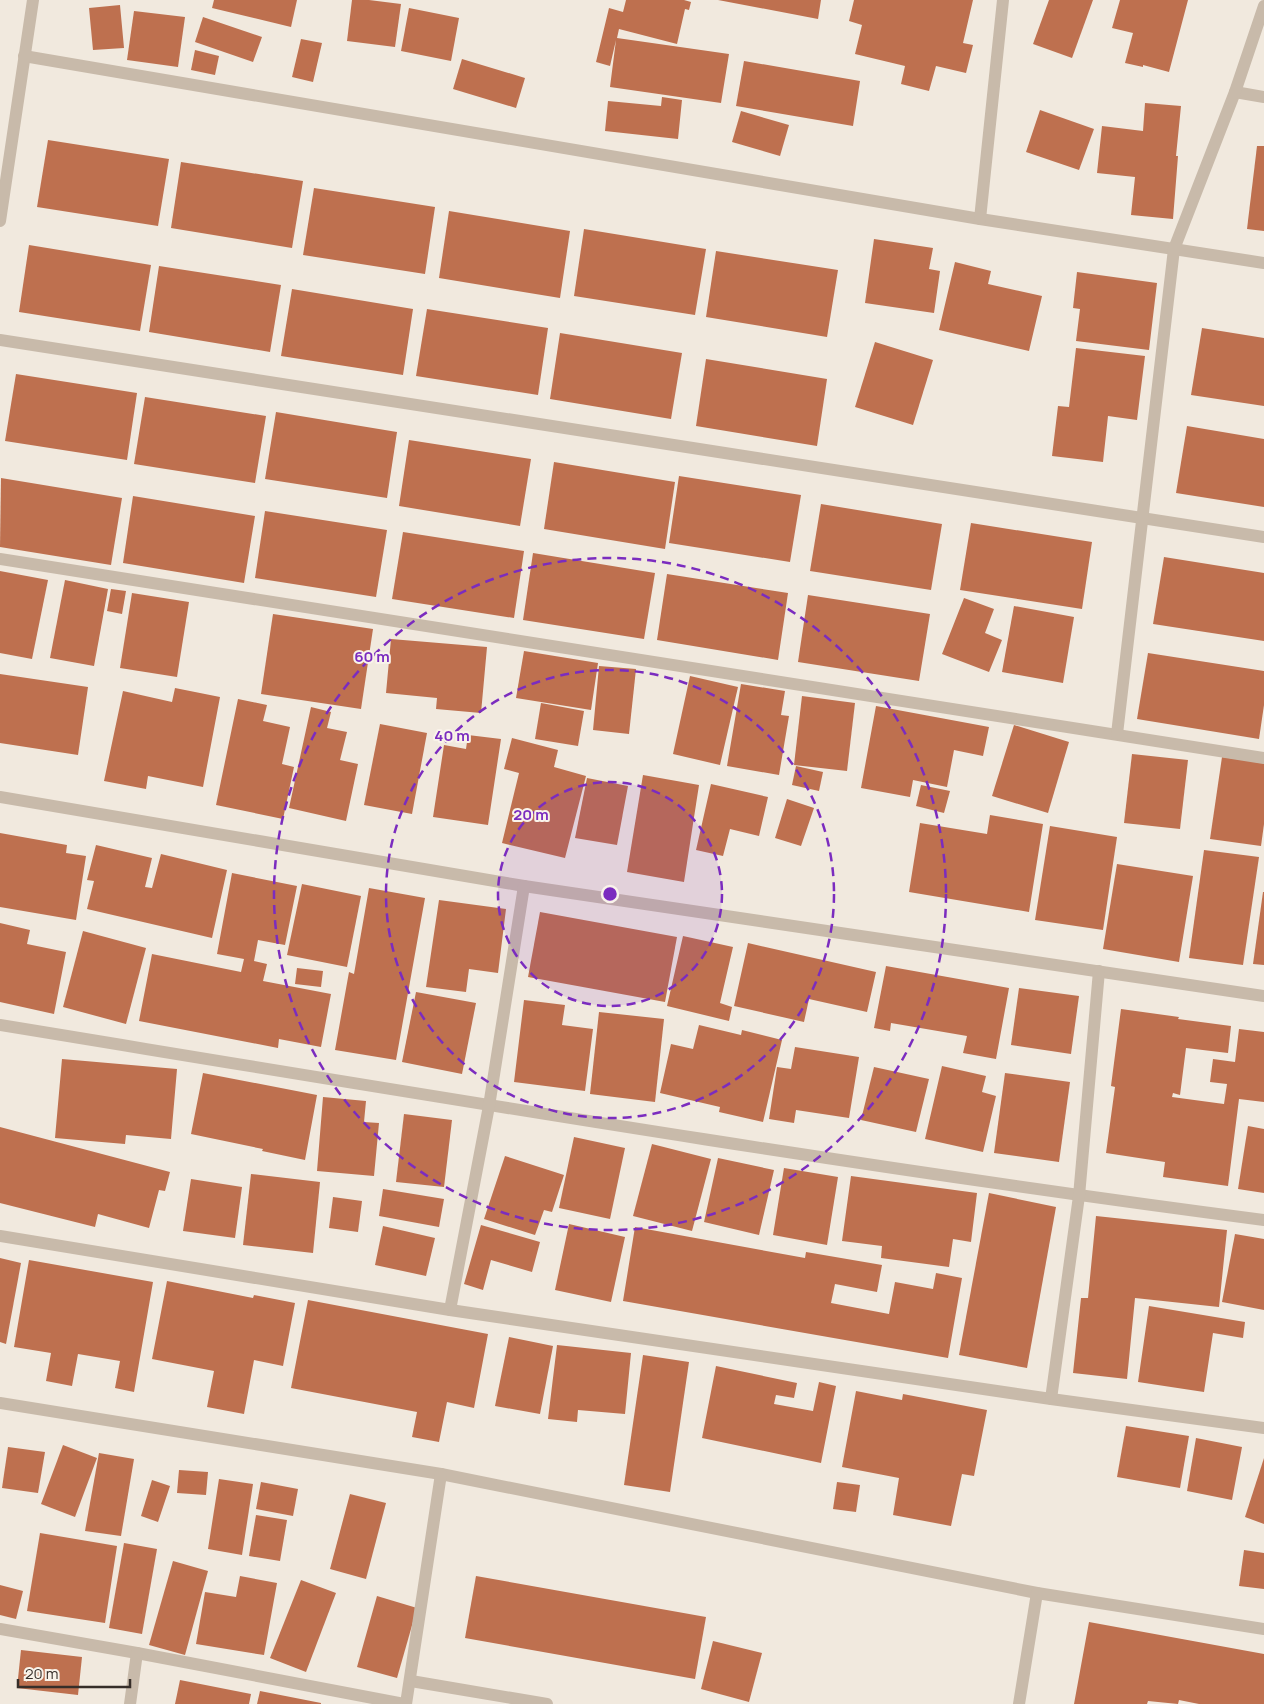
<svg xmlns="http://www.w3.org/2000/svg" width="1264" height="1704" viewBox="0 0 1264 1704" font-family="Manrope,sans-serif">
<style>
.building{fill:#be704f}
.lines{fill:none;stroke-linecap:round;stroke-linejoin:round}
.minor{stroke:#c8baaa;stroke-width:12}
.ring{fill:none;stroke:#7b2cbf;stroke-width:2.5;stroke-dasharray:9 6}
.centre{fill:#7b2cbf;stroke:#f9f3ea;stroke-width:2.5}
.ring-label{font-size:15px;text-anchor:middle;font-weight:bold;fill:#7b2cbf;stroke:#f9f3ea;stroke-width:4;stroke-linejoin:round;paint-order:stroke}
</style>
<rect width="100%" height="100%" fill="#f1e9de"/>
<g class="building">
<polygon points="214,0 297,0 291,27 212,8"/>
<polygon points="352,0 369,0 401,4 395,47 347,41"/>
<polygon points="626,0 684,0 691,2 689,10 685,9 677,44 619,29 617,38 729,54 721,103 610,87 616,40 610,66 596,62 609,8 623,12"/>
<polygon points="718,0 821,0 818,19"/>
<polygon points="854,0 973,0 963,43 973,45 966,73 936,66 929,91 901,84 905,66 855,54 862,25 849,21"/>
<polygon points="1049,0 1093,0 1072,58 1033,44"/>
<polygon points="1120,0 1188,0 1169,72 1143,65 1143,67 1125,63 1133,33 1112,28"/>
<polygon points="120,5 124,48 93,50 89,8"/>
<polygon points="409,8 459,18 451,61 401,51"/>
<polygon points="134,11 185,17 178,67 127,60"/>
<polygon points="203,17 262,37 253,62 195,42"/>
<polygon points="301,39 322,43 313,82 292,77"/>
<polygon points="195,50 219,56 215,75 191,70"/>
<polygon points="462,59 525,78 516,108 453,89"/>
<polygon points="744,61 860,81 853,126 736,106"/>
<polygon points="662,97 682,100 678,139 605,131 608,101 661,106"/>
<polygon points="1145,103 1181,106 1176,156 1178,156 1173,219 1131,215 1135,177 1097,173 1102,126 1143,131"/>
<polygon points="1040,110 1094,129 1079,170 1026,152"/>
<polygon points="741,111 789,125 780,156 732,142"/>
<polygon points="48,140 169,159 158,226 37,207"/>
<polygon points="1257,146 1264,146 1264,231 1247,229"/>
<polygon points="181,162 303,181 292,248 171,228"/>
<polygon points="314,188 435,207 425,274 303,255"/>
<polygon points="449,211 570,231 560,298 439,278"/>
<polygon points="584,229 706,249 695,315 574,296"/>
<polygon points="874,239 933,248 929,269 940,271 934,313 865,303"/>
<polygon points="29,245 151,265 140,331 19,312"/>
<polygon points="716,251 838,270 827,337 706,317"/>
<polygon points="955,262 991,271 988,284 1042,296 1029,351 939,330"/>
<polygon points="159,266 281,285 270,352 149,332"/>
<polygon points="1077,272 1157,283 1149,350 1076,341 1080,309 1073,308"/>
<polygon points="292,289 413,309 403,375 281,356"/>
<polygon points="427,309 548,328 538,395 416,376"/>
<polygon points="1202,328 1264,338 1264,406 1191,395"/>
<polygon points="560,333 682,353 671,419 550,399"/>
<polygon points="875,342 933,360 913,425 855,407"/>
<polygon points="1076,348 1145,356 1137,420 1108,416 1103,462 1052,456 1058,406 1069,407"/>
<polygon points="706,359 827,379 817,446 696,426"/>
<polygon points="16,374 137,393 127,460 5,441"/>
<polygon points="145,397 266,416 255,483 134,464"/>
<polygon points="276,412 397,432 387,498 265,479"/>
<polygon points="1187,426 1264,439 1264,507 1176,493"/>
<polygon points="409,440 531,459 520,526 399,506"/>
<polygon points="554,462 675,482 665,549 544,529"/>
<polygon points="679,476 801,495 790,562 669,543"/>
<polygon points="1,478 122,498 111,565 0,547"/>
<polygon points="133,496 255,516 244,583 123,563"/>
<polygon points="821,504 942,524 931,590 810,571"/>
<polygon points="265,511 387,530 376,597 255,578"/>
<polygon points="971,523 1092,542 1082,609 960,590"/>
<polygon points="403,532 524,551 514,618 392,599"/>
<polygon points="533,553 655,573 644,639 523,620"/>
<polygon points="1164,557 1264,573 1264,641 1153,624"/>
<polygon points="0,571 48,580 32,659 0,653"/>
<polygon points="667,574 788,593 778,660 657,640"/>
<polygon points="65,580 108,589 94,666 50,658"/>
<polygon points="111,589 126,591 122,614 107,611"/>
<polygon points="132,593 189,602 177,677 120,668"/>
<polygon points="808,595 930,614 919,681 798,662"/>
<polygon points="964,598 994,609 985,633 1002,640 989,672 942,654"/>
<polygon points="1014,606 1074,617 1063,683 1002,672"/>
<polygon points="273,614 373,629 361,709 261,694"/>
<polygon points="391,639 487,647 481,713 436,709 437,698 386,693"/>
<polygon points="524,651 598,663 591,710 516,698"/>
<polygon points="1148,653 1264,671 1264,705 1259,739 1137,719"/>
<polygon points="599,666 636,669 629,734 593,730"/>
<polygon points="0,674 88,687 78,755 0,743"/>
<polygon points="690,676 738,687 720,765 673,754"/>
<polygon points="741,684 785,691 781,715 789,716 779,775 727,766"/>
<polygon points="175,688 220,697 203,787 148,776 146,789 104,781 123,691 172,702"/>
<polygon points="802,696 855,703 847,771 794,765"/>
<polygon points="238,699 267,705 263,721 290,727 282,764 294,767 283,819 216,805"/>
<polygon points="541,703 584,711 578,746 535,739"/>
<polygon points="876,706 989,727 983,756 954,750 947,787 913,780 910,797 861,788"/>
<polygon points="311,707 331,712 327,728 347,732 340,760 358,764 346,821 289,808"/>
<polygon points="380,724 427,733 412,814 364,805"/>
<polygon points="1014,725 1069,742 1048,813 992,796"/>
<polygon points="468,735 501,739 488,825 433,817 444,745 466,749"/>
<polygon points="512,738 558,750 554,767 586,776 565,858 502,843 519,773 504,769"/>
<polygon points="1132,754 1188,760 1180,829 1124,823"/>
<polygon points="1222,757 1264,763 1264,824 1261,846 1210,839"/>
<polygon points="796,766 823,772 819,791 792,785"/>
<polygon points="643,775 699,785 684,882 627,872"/>
<polygon points="587,778 628,786 617,845 575,838"/>
<polygon points="711,784 768,797 759,836 730,829 723,856 696,850"/>
<polygon points="921,785 950,791 944,813 916,806"/>
<polygon points="787,799 814,808 801,846 775,838"/>
<polygon points="990,815 1043,824 1029,912 909,892 920,823 987,834"/>
<polygon points="1050,826 1117,837 1103,930 1035,920"/>
<polygon points="0,833 67,845 66,853 86,856 76,920 0,907"/>
<polygon points="96,845 152,858 145,887 152,888 161,854 227,870 212,938 87,909 94,881 87,880"/>
<polygon points="1204,850 1259,857 1243,965 1189,958"/>
<polygon points="1117,864 1193,876 1179,962 1103,949"/>
<polygon points="232,873 297,886 285,945 258,940 254,961 267,964 263,981 331,994 321,1047 279,1039 278,1048 139,1021 152,954 241,972 244,959 217,954"/>
<polygon points="302,884 361,896 347,967 287,955"/>
<polygon points="369,888 425,898 396,1060 335,1050 349,972 354,974"/>
<polygon points="1263,892 1264,892 1264,965 1253,964"/>
<polygon points="439,900 506,909 498,973 469,969 466,992 426,987"/>
<polygon points="540,912 677,937 665,1002 528,977"/>
<polygon points="0,923 30,930 27,944 66,952 54,1014 0,1002"/>
<polygon points="83,931 146,948 126,1024 63,1007"/>
<polygon points="683,936 733,947 720,1003 732,1007 729,1021 667,1006"/>
<polygon points="748,943 876,972 867,1012 809,999 804,1022 734,1006"/>
<polygon points="886,966 1009,988 996,1059 963,1053 967,1036 891,1023 890,1031 874,1028"/>
<polygon points="297,968 323,971 321,987 295,984"/>
<polygon points="1019,988 1079,996 1071,1054 1011,1045"/>
<polygon points="416,992 476,1003 462,1074 402,1062"/>
<polygon points="524,1000 565,1005 562,1025 593,1029 585,1091 514,1082"/>
<polygon points="1121,1009 1179,1017 1178,1019 1231,1026 1228,1053 1186,1048 1180,1095 1173,1093 1172,1097 1224,1104 1227,1084 1210,1082 1213,1059 1235,1062 1239,1029 1264,1032 1264,1102 1239,1099 1228,1186 1163,1177 1165,1162 1106,1153 1115,1087 1111,1086"/>
<polygon points="599,1012 664,1019 655,1102 590,1094"/>
<polygon points="699,1025 741,1035 742,1030 782,1040 763,1122 719,1112 720,1107 660,1093 671,1044 693,1049"/>
<polygon points="795,1047 859,1057 849,1118 796,1110 794,1123 769,1119 777,1067 791,1069"/>
<polygon points="62,1059 177,1069 171,1139 126,1135 125,1144 55,1138"/>
<polygon points="942,1066 986,1076 982,1092 996,1096 983,1152 925,1139"/>
<polygon points="874,1067 929,1079 916,1132 861,1120"/>
<polygon points="203,1073 317,1095 305,1160 262,1151 263,1149 191,1134"/>
<polygon points="1005,1073 1070,1082 1059,1162 994,1153"/>
<polygon points="323,1097 366,1101 364,1122 379,1123 374,1176 317,1171"/>
<polygon points="404,1114 452,1120 444,1187 396,1182"/>
<polygon points="1248,1126 1264,1129 1264,1193 1238,1189"/>
<polygon points="0,1127 170,1172 165,1191 159,1190 149,1228 98,1214 95,1227 0,1203"/>
<polygon points="574,1137 625,1148 610,1219 559,1208"/>
<polygon points="652,1144 711,1159 692,1231 633,1216"/>
<polygon points="505,1156 564,1175 552,1212 544,1210 535,1235 484,1219"/>
<polygon points="718,1158 774,1170 759,1235 704,1222"/>
<polygon points="784,1168 838,1177 827,1245 773,1235"/>
<polygon points="251,1174 320,1182 313,1253 243,1245"/>
<polygon points="851,1176 977,1193 971,1242 953,1239 949,1267 881,1258 882,1246 842,1241"/>
<polygon points="191,1179 242,1187 235,1238 183,1231"/>
<polygon points="383,1189 444,1199 439,1227 379,1216"/>
<polygon points="989,1193 1056,1207 1027,1368 959,1355"/>
<polygon points="333,1197 362,1201 358,1232 329,1228"/>
<polygon points="1096,1216 1227,1230 1219,1307 1135,1298 1127,1379 1073,1373 1081,1298 1088,1298"/>
<polygon points="569,1224 625,1237 611,1302 555,1290"/>
<polygon points="481,1225 540,1242 532,1272 491,1260 483,1290 464,1284"/>
<polygon points="383,1226 435,1238 426,1276 375,1265"/>
<polygon points="635,1227 805,1258 806,1252 882,1265 877,1292 835,1284 831,1303 889,1314 895,1282 933,1289 936,1273 962,1278 948,1358 623,1301"/>
<polygon points="1235,1234 1264,1239 1264,1310 1222,1302"/>
<polygon points="0,1258 21,1263 6,1344 0,1342"/>
<polygon points="29,1260 153,1282 134,1392 115,1388 120,1361 78,1354 72,1386 46,1381 51,1353 14,1347"/>
<polygon points="167,1281 253,1298 254,1295 295,1303 283,1366 254,1360 244,1414 207,1407 214,1371 152,1359"/>
<polygon points="308,1300 488,1334 474,1408 447,1402 439,1442 412,1437 417,1412 291,1388"/>
<polygon points="1149,1306 1245,1322 1243,1338 1213,1333 1204,1392 1138,1382"/>
<polygon points="509,1337 553,1346 540,1414 495,1406"/>
<polygon points="557,1345 631,1353 625,1414 578,1410 577,1422 548,1419"/>
<polygon points="643,1355 689,1362 670,1492 624,1485"/>
<polygon points="716,1366 797,1383 794,1398 776,1395 774,1404 813,1411 819,1382 836,1386 821,1463 702,1438"/>
<polygon points="856,1391 902,1400 903,1394 987,1410 974,1476 962,1474 951,1526 893,1515 899,1478 842,1467"/>
<polygon points="1126,1426 1189,1436 1180,1488 1117,1477"/>
<polygon points="1196,1438 1242,1447 1232,1500 1187,1491"/>
<polygon points="63,1445 97,1458 75,1517 41,1504"/>
<polygon points="8,1447 45,1452 38,1493 2,1488"/>
<polygon points="99,1453 134,1459 121,1536 85,1531"/>
<polygon points="1264,1458 1264,1524 1245,1517"/>
<polygon points="179,1470 208,1472 206,1495 177,1493"/>
<polygon points="219,1479 253,1484 242,1555 208,1549"/>
<polygon points="152,1480 170,1486 158,1522 141,1516"/>
<polygon points="261,1482 298,1489 293,1516 256,1509"/>
<polygon points="837,1482 860,1485 856,1512 833,1509"/>
<polygon points="350,1494 386,1503 366,1579 330,1569"/>
<polygon points="256,1515 287,1520 280,1561 249,1556"/>
<polygon points="40,1533 117,1546 105,1623 27,1611"/>
<polygon points="124,1543 157,1549 142,1634 109,1628"/>
<polygon points="1244,1550 1264,1553 1264,1589 1239,1586"/>
<polygon points="173,1561 208,1571 185,1655 149,1645"/>
<polygon points="240,1576 277,1583 264,1655 196,1644 205,1592 236,1597"/>
<polygon points="476,1576 706,1617 695,1679 465,1638"/>
<polygon points="301,1580 336,1593 306,1672 270,1658"/>
<polygon points="0,1585 23,1591 16,1619 0,1615"/>
<polygon points="377,1596 417,1608 397,1678 357,1667"/>
<polygon points="1089,1622 1264,1654 1264,1704 1199,1704 1179,1700 1178,1704 1148,1701 1147,1704 1074,1704"/>
<polygon points="713,1641 762,1653 749,1702 701,1689"/>
<polygon points="21,1650 82,1657 78,1695 17,1688"/>
<polygon points="180,1680 251,1694 249,1704 175,1704"/>
<polygon points="260,1691 321,1703 321,1704 257,1704"/>
</g>
<g class="lines">
<g class="minor">
<polyline points="24,56 980,219 1264,263"/>
<polyline points="1235,92 1264,97"/>
<polyline points="980,219 1003,0"/>
<polyline points="0,221 33,0"/>
<polyline points="0,340 1264,537"/>
<polyline points="0,559 1264,758"/>
<polyline points="1117,734 1174,249 1235,92 1264,6"/>
<polyline points="0,797 524,886 1264,996"/>
<path d="M0 1025C421 1094 841 1165 1264 1220"/>
<polyline points="0,1236 450,1310 1051,1399 1264,1428"/>
<polyline points="450,1310 489,1106 524,886"/>
<polyline points="1051,1399 1079,1196 1099,971"/>
<polyline points="0,1403 441,1474 1037,1593 1264,1629"/>
<polyline points="0,1629 137,1653 404,1704"/>
<polyline points="411,1681 547,1704"/>
<polyline points="130,1704 137,1653"/>
<polyline points="406,1704 441,1474"/>
<polyline points="1019,1704 1037,1593"/>
</g>
</g>
<circle cx="610" cy="894" r="112" fill="#7b2cbf" fill-opacity=".12"/>
<g class="ring">
<circle cx="610" cy="894" r="112"/>
<circle cx="610" cy="894" r="224"/>
<circle cx="610" cy="894" r="336"/>
</g>
<circle cx="610" cy="894" r="8" class="centre"/>
<g class="ring-label">
<text x="372" y="662">60 m</text>
<text x="452" y="741">40 m</text>
<text x="531" y="820">20 m</text>
</g>
<path d="M18 1679v8h112v-8" fill="none" stroke="#362e29" stroke-width="2.5"/>
<text x="25" y="1679" font-size="15" fill="#362e29" stroke="#f9f3ea" stroke-width="4" paint-order="stroke">20 m</text>
</svg>
